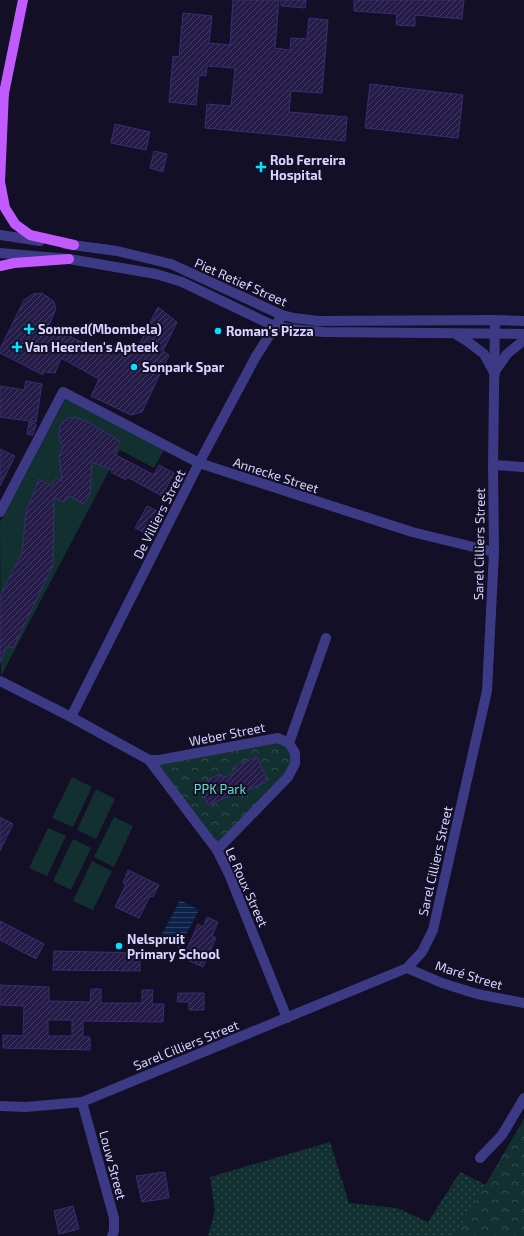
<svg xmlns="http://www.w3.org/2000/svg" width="524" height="1236" viewBox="0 0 524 1236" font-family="'Exo 2',sans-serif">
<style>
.grass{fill:url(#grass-dots)}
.park{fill:url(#park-crowns)}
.pitch{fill:#12302f}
.water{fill:url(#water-rules)}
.building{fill:url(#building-hatch);stroke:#3b2d73;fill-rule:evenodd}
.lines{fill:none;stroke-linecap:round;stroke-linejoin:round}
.minor{stroke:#3d3a85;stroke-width:10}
.tertiary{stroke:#3d3a85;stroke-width:10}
.primary{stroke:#c25bff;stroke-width:10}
.poi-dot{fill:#00e5ff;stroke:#130f26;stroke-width:1.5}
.labels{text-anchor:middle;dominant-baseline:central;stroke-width:4;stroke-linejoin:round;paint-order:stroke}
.poi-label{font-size:13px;font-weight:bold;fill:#d9d4ff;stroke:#130f26;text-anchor:start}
.street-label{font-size:13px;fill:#d9d4ff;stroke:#130f26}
.park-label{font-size:13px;fill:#5fe0c0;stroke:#130f26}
</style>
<defs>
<pattern id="grass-dots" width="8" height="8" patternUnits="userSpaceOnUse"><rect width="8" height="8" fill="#12302f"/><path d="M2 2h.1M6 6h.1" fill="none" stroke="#344d4e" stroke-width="1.8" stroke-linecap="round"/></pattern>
<pattern id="park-crowns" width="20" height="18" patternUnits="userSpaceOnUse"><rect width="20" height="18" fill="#12302f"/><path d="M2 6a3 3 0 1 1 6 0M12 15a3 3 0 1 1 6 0" fill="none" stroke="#344d4e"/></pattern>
<pattern id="water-rules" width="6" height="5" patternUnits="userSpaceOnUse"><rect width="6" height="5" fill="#0c2248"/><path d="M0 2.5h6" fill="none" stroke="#2f4163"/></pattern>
<pattern id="building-hatch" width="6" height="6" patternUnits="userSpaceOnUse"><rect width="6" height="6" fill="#241b47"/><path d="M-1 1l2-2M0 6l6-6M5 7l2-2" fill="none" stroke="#433b63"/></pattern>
</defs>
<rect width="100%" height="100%" fill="#130f26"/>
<polygon class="grass" points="330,1142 349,1203 397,1208 428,1222 460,1172 486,1185 455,1236 208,1236 215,1211 210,1177"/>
<g class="park">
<polygon points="278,738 289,744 295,764 217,850 149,760"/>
<polygon points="524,1119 524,1236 455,1236"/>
</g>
<g class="pitch">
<polygon points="66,398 164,450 154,468 120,450 1,676 0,522"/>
<polygon points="72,777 92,787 73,827 52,818"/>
<polygon points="96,789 115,799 96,839 77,830"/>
<polygon points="114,817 133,826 114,867 94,857"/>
<polygon points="48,828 66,836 47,876 29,868"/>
<polygon points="73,839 91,848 71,890 53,881"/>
<polygon points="92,861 112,871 93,910 73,901"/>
</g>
<polygon class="water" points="180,900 199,910 179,948 160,938"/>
<g class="building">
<polygon points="233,0 279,0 275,48 290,50 291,38 307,39 309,18 328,20 322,93 291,91 289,112 347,117 345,141 205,128 207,104 231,106 235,68 207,66 206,76 199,75 196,105 169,102 173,56 179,57 183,13 212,16 209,43 230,45"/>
<polygon points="281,0 306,0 305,8 281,6"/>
<polygon points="354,0 464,0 462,19 415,15 415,26 396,25 397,14 354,11"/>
<polygon points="370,84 463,95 458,138 365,128"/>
<polygon points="115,124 150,132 146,150 111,143"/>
<polygon points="154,151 167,154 163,172 150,168"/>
<polygon points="41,293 48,297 54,302 56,309 49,325 72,335 71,337 114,357 111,347 119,345 123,358 135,353 158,307 177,322 163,351 169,355 142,412 131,415 91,396 99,379 61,358 55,373 44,372 43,375 0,353 0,349 24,300 33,294"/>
<polygon points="26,381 42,384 36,422 0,417 0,386 24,390"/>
<polygon points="74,417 86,421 120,441 114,454 154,475 159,465 174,473 162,496 127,477 126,480 111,472 112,470 92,462 90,494 83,504 69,496 64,502 54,498 53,565 13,648 7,646 0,663 0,596 22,553 26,512 39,479 51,486 56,478 62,481 59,456 63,446 60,443 59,434 60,426 63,422 69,418"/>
<polygon points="29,422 36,424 33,435 27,434"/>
<polygon points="0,449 15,456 0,486"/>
<polygon points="147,506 160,512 149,535 135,528"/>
<polygon points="257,757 268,781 246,791 245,789 208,805 200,787 208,784 206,780 221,774 223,778 237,772 235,766"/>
<polygon points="0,817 13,824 0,851"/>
<polygon points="128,870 159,885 153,897 150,896 139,918 115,907 126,884 123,883"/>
<polygon points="207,917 218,922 212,936 216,938 203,967 183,958 198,924 203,927"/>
<polygon points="0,921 44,944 36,959 0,940"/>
<polygon points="54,951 140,953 140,971 53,970"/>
<path d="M0 985 49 987V1001L90 1002 91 989H101V1003H142V990H153L152 1004H164L163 1022 83 1021V1037H90V1050L3 1048V1035L23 1036 24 1006 0 1005ZM48 1020H72V1036H48Z"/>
<polygon points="178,993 204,993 204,1010 189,1010 189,1002 177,1002"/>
<polygon points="165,1172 169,1198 142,1202 136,1176"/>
<polygon points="73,1206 79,1229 59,1234 54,1211"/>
</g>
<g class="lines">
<g class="minor">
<polyline points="493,465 524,467"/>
<polyline points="0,512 63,392 199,463 412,532 494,552"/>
<polyline points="0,681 71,717 149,760 217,850 229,874 287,1018"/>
<polyline points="71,717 199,463 255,358 282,315"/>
<polyline points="289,743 326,638"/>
<polyline points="149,760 159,760 278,738 289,743 295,753 295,764 288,777 217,850"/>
<polyline points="407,968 442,983 477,994 524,1003"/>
<polyline points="82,1102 114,1218 114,1231 112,1236"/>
<polyline points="0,1106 26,1107 82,1102 407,968 422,952 433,930 487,691 494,552 493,465 495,320"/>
<polyline points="480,1158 502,1135 524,1098"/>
</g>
<g class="tertiary">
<polyline points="0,235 40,241"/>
<polyline points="65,244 117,251 171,264 282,315 294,318 318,321 495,320 524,321"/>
<polyline points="0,253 69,259 156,274 182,282 274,326 300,330 324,332 524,334"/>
<polyline points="457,335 467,341 484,354 495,374"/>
<polyline points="495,371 507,354 524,340"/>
</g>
<g class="primary">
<polyline points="4,91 0,182 5,208 15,224 30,235 74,245"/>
<polyline points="3,98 23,0"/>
<polyline points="0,266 14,263 69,259"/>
</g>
</g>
<g class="poi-dot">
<path d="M259 161h4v4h4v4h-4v4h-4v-4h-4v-4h4z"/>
<path d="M27 323h4v4h4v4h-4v4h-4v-4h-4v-4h4z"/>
<circle cx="218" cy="331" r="4"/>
<path d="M15 341h4v4h4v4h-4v4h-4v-4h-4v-4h4z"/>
<circle cx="134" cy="367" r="4"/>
<circle cx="119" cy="946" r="4"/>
</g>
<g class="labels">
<g class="poi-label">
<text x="270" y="160">Rob Ferreira<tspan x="270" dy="15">Hospital</tspan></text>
<text x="38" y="329">Sonmed(Mbombela)</text>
<text x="226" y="331">Roman's Pizza</text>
<text x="25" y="347">Van Heerden's Apteek</text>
<text x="142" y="367">Sonpark Spar</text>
<text x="127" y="939">Nelspruit<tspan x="127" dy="15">Primary School</tspan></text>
</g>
<g class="street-label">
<text transform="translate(241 282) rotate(24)">Piet Retief Street</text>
<text transform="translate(276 475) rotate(18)">Annecke Street</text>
<text transform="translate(159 514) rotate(-63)">De Villiers Street</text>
<text transform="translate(479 544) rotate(-89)">Sarel Cilliers Street</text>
<text transform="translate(227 734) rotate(-11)">Weber Street</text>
<text transform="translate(435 861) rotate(-77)">Sarel Cilliers Street</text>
<text transform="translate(247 887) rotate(66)">Le Roux Street</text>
<text transform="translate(469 975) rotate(17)">Maré Street</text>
<text transform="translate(186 1045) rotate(-22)">Sarel Cilliers Street</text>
<text transform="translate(113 1165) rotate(75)">Louw Street</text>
</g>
<g class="park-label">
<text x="220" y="789">PPK Park</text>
</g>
</g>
</svg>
